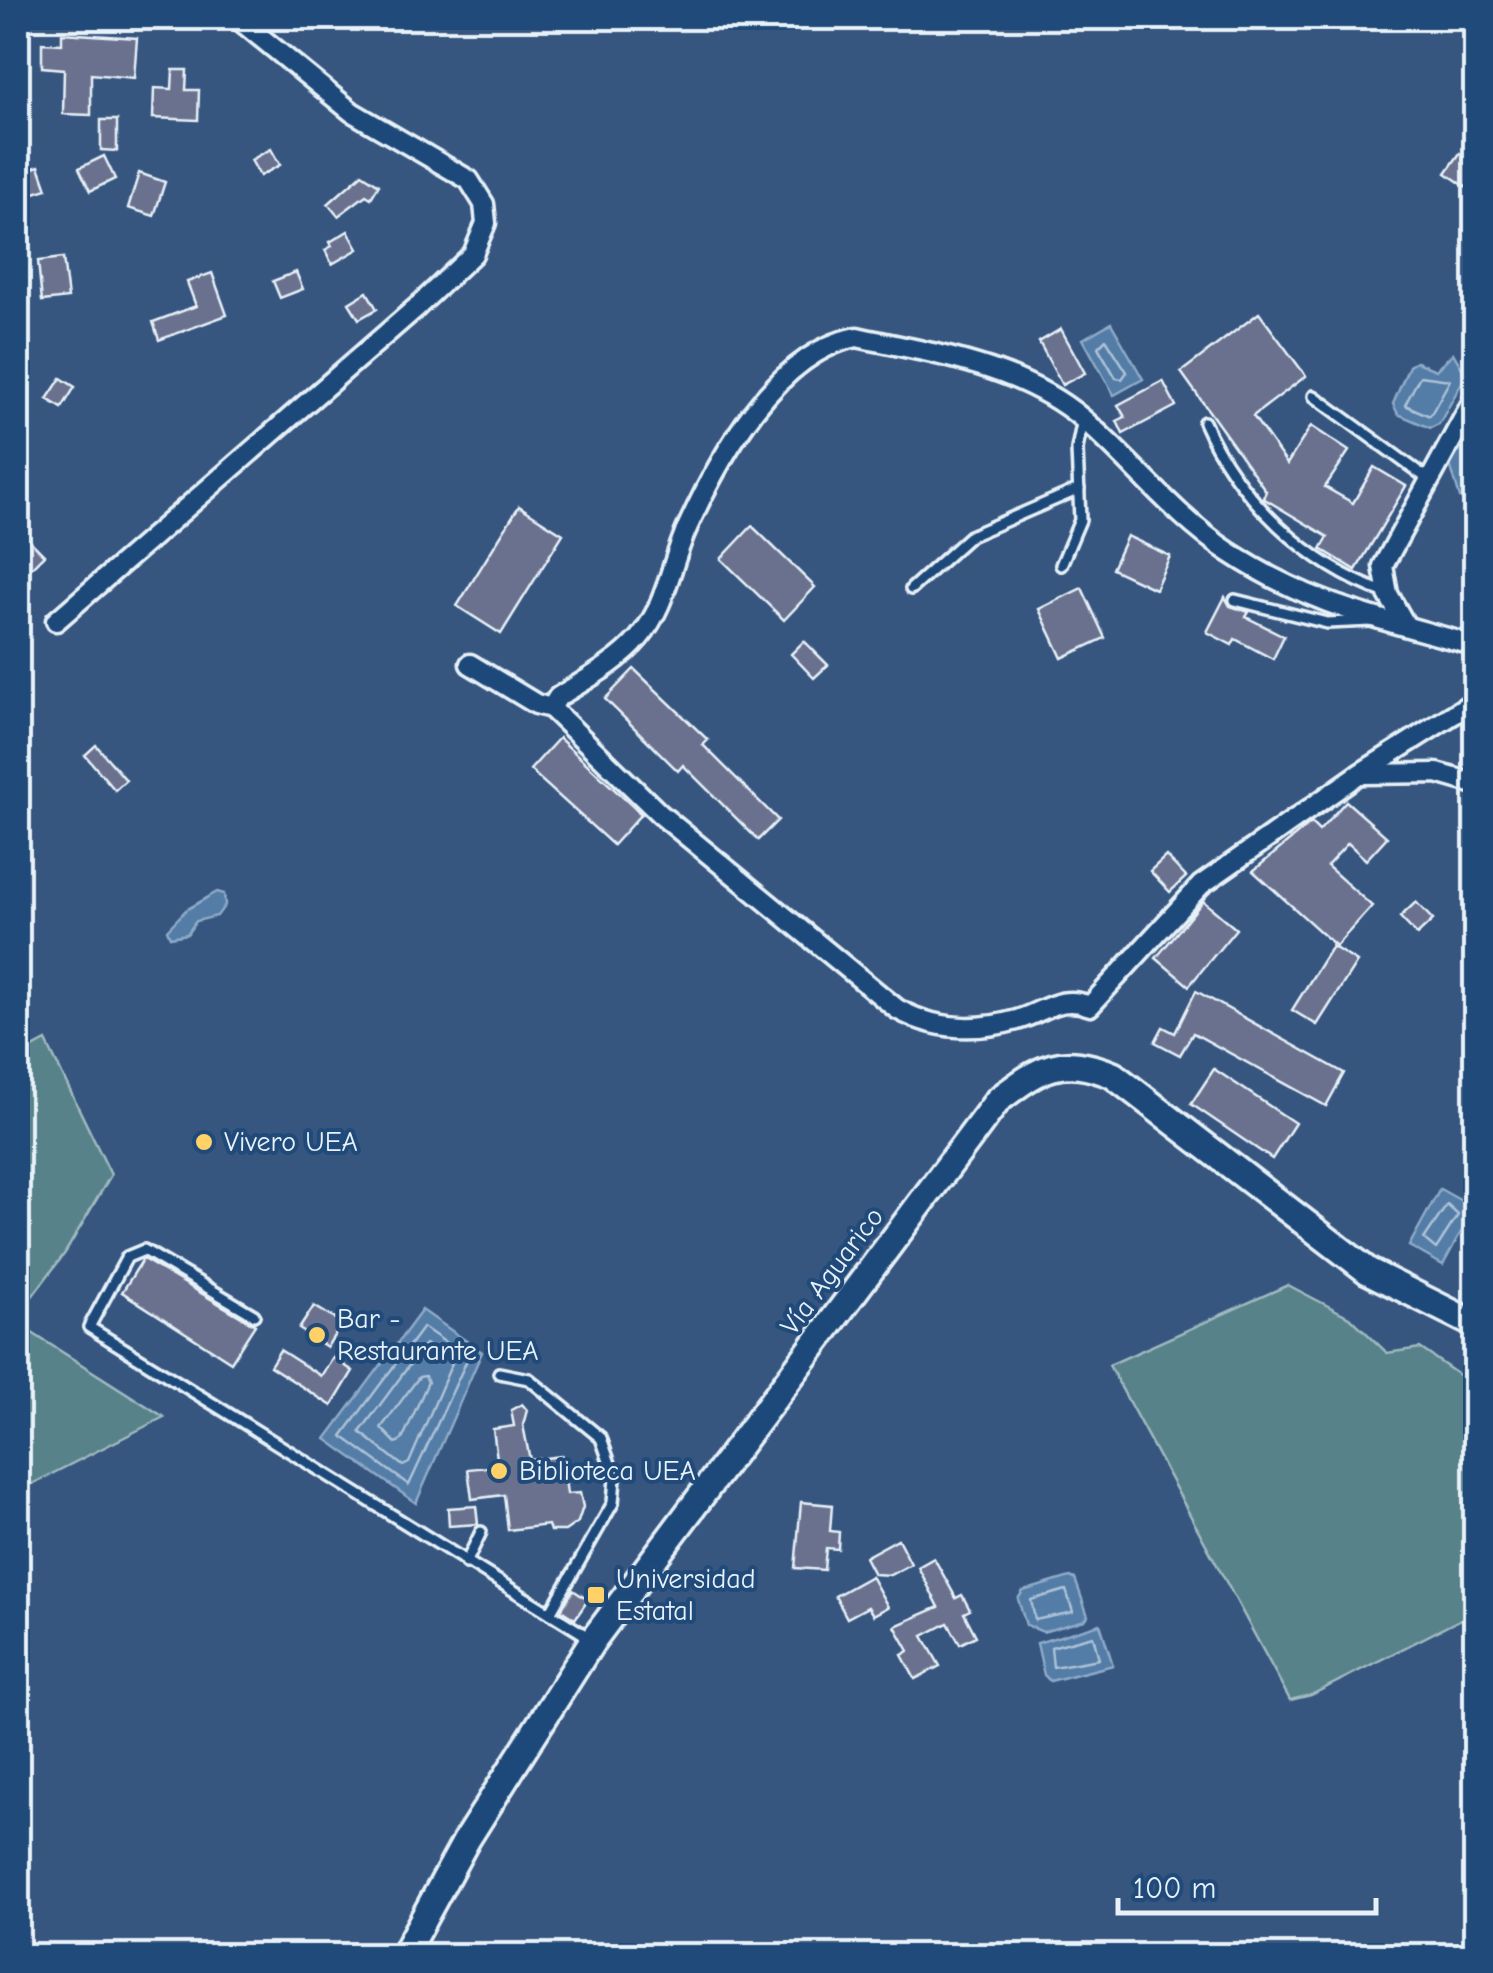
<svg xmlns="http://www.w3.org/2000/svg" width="1493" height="1973" viewBox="0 0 1493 1973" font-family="'Comic Neue',sans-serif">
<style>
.green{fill:#598289;stroke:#a0bac0;stroke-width:2.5}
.water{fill:#527ba6;stroke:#8eaac7;stroke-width:2.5}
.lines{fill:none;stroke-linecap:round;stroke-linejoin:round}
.shore{stroke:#acc2d7;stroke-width:2.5}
.building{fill:#6a718e;stroke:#e8f1f8;stroke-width:2.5}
.lane-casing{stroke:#e8f1f8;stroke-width:16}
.street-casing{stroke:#e8f1f8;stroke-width:25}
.secondary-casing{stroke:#e8f1f8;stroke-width:32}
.lane{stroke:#1f4a7a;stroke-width:9}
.street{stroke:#1f4a7a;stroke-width:18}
.secondary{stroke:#1f4a7a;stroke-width:25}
.poi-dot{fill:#ffd166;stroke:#1f4a7a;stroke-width:4}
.labels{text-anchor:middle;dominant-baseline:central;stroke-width:8;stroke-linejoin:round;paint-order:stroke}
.poi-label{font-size:28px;fill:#e8f1f8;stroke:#1f4a7a;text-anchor:start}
.street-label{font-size:28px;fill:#e8f1f8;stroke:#1f4a7a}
</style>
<rect width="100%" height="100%" fill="#365680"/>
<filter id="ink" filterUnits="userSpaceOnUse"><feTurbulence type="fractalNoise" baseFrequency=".01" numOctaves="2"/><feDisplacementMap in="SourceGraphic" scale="20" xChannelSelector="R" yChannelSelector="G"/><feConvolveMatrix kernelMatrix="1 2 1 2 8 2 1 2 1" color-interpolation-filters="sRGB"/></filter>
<g filter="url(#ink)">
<g class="green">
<polygon points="46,1041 111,1175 65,1253 18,1315 18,1056"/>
<polygon points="1288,1285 1351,1318 1387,1353 1420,1348 1476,1387 1475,1612 1311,1695 1290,1700 1109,1365"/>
<polygon points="18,1324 164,1417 18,1491"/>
</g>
<g class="water">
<polygon points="1111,323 1143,379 1114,395 1083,339"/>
<polygon points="1453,353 1466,375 1439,424 1430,428 1398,414 1393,404 1409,366 1416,362 1436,370"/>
<polygon points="1475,428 1475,511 1460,498 1450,464"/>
<polygon points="217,892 224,894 225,905 217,916 196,921 187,934 170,937 167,930 186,910"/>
<polygon points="1440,1189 1474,1208 1443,1265 1409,1246"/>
<polygon points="422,1310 482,1352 416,1503 326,1439"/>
<polygon points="1070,1577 1075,1579 1088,1616 1085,1620 1043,1632 1026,1625 1018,1599 1023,1591"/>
<polygon points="1100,1624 1113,1665 1050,1681 1044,1675 1037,1643"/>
</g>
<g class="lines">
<g class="shore">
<polygon points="1106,339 1127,372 1122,379 1116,378 1098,347"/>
<polygon points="1420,376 1450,380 1430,416 1405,405"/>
<polygon points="1447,1205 1458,1215 1436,1249 1424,1239"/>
<polygon points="423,1327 468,1358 409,1485 342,1436"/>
<polygon points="425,1344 452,1363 409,1463 403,1466 360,1432"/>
<polygon points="419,1377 425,1376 428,1382 402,1440 396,1443 381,1428"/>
<polygon points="1066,1590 1073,1612 1035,1620 1031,1600"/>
<polygon points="1093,1636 1099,1659 1053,1667 1051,1647"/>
</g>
</g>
<g class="building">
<polygon points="62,33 137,38 134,78 91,74 91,115 63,114 64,69 42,67 42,43 62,44"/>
<polygon points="173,70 187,70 186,90 199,90 198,120 153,118 154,88 172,89"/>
<polygon points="101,120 117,120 117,151 101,150"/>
<polygon points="271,149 280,165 260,176 251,160"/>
<polygon points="1460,153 1476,164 1476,194 1446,173"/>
<polygon points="104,156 115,179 90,191 79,168"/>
<polygon points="39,166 47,189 31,194 24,171"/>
<polygon points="139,173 165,182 154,216 128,208"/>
<polygon points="362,174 379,185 371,198 366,195 338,216 328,204"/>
<polygon points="348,231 358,249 332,264 325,250 332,246 330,242"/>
<polygon points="63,258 68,298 42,301 38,261"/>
<polygon points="296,272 303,289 280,298 273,281"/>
<polygon points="212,273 227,315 159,340 153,322 196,306 187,282"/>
<polygon points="367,292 377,309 359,319 349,303"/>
<polygon points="1259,313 1306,376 1253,416 1287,464 1311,426 1349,451 1325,487 1353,503 1374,467 1406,486 1356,570 1321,549 1328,537 1263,498 1266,491 1181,372"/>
<polygon points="1061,329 1085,373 1062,385 1039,342"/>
<polygon points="61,378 75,387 62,408 47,399"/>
<polygon points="1163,381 1176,406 1123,434 1117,421 1125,417 1118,405"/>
<polygon points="519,506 563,534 501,634 457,606"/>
<polygon points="752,526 815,587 784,620 721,559"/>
<polygon points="1127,536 1170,556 1155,589 1112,569"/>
<polygon points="27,538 44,555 29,570 18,559 18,548"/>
<polygon points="1082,588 1105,638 1062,658 1039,609"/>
<polygon points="1225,597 1230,606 1249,612 1246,617 1284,636 1273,659 1235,639 1232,645 1207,632"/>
<polygon points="804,641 828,665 814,678 791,654"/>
<polygon points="634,669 708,740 703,745 778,820 758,840 683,765 678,771 605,699"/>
<polygon points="559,738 641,814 613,845 530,770"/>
<polygon points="96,745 126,780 115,790 85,755"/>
<polygon points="1346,801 1387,837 1366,860 1348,843 1327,866 1372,906 1336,946 1253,871 1311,823 1319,831"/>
<polygon points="1166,856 1186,877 1170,892 1150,871"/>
<polygon points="1203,901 1236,929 1189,986 1156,958"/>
<polygon points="1416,902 1433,920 1417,935 1400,917"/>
<polygon points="1332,946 1357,962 1317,1025 1292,1010"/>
<polygon points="1196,991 1344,1073 1326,1106 1193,1033 1180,1055 1155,1042 1163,1027 1175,1033"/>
<polygon points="1214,1069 1295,1123 1272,1159 1191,1104"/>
<polygon points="143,1259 255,1325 231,1362 122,1292"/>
<polygon points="314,1306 342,1323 327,1347 299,1329"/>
<polygon points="280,1350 321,1376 333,1358 353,1371 332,1406 270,1366"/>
<polygon points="522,1404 527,1410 523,1425 530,1460 562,1456 567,1494 580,1493 583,1507 578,1522 565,1531 550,1531 548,1525 508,1530 504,1495 472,1499 468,1469 498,1466 493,1429 514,1426 511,1410"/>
<polygon points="801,1502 832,1505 830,1531 839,1532 838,1549 826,1548 824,1570 795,1568"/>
<polygon points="476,1506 478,1524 449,1526 448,1508"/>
<polygon points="898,1539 911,1564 890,1575 874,1574 865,1557"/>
<polygon points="934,1558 956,1598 962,1595 970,1610 964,1613 976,1636 960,1644 948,1623 923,1636 940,1666 915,1679 902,1655 909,1651 895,1626 939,1607 918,1567"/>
<polygon points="871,1576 888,1607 873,1615 868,1607 847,1618 835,1596"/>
<polygon points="573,1590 588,1600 575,1619 561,1610"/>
</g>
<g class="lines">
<defs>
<g id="lane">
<polyline points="1314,396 1428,479"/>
<path d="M1204 422C1237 497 1308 566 1386 593"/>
<polyline points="1061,565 1080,520 1077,449 1083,419"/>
<polyline points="911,589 970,536 1079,489"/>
<polyline points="1235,600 1327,623 1371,621"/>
<polyline points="254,1315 144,1250 127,1257 89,1327 590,1638"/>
<polyline points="499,1373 529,1379 601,1438 615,1478 613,1503 550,1613"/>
<polyline points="466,1563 481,1532"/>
</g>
<g id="street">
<polyline points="56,621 417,307 473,254 486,223 484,204 469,180 352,112 237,18"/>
<polyline points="1406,626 1388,594 1383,566 1476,395"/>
<path d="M1476 646C1383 619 1312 607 1229 552 1174 516 1133 462 1083 419 1021 366 935 354 857 337 776 352 720 456 688 526 670 564 667 605 639 638 618 663 585 680 558 697L551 708 660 814 897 1009C935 1030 975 1032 1017 1020 1046 1011 1060 994 1090 1006L1201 885 1359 774 1476 700"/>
<polyline points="470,664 536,704 551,708"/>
<polyline points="1362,774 1437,773 1475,784"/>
</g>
<path id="secondary" d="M403 1956 467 1839 593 1640 998 1100C1041 1067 1061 1054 1113 1075L1368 1271 1476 1325"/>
</defs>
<use href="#lane" class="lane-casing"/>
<use href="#street" class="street-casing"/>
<use href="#secondary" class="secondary-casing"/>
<use href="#lane" class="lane"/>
<use href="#street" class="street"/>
<use href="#secondary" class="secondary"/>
</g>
</g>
<g class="poi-dot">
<circle cx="204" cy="1142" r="10"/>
<circle cx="317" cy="1335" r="10"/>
<circle cx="499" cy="1471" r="10"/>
<rect x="586" y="1585" width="20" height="20" rx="5"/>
</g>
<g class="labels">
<g class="poi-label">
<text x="224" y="1142">Vivero UEA</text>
<text x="337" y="1319">Bar -<tspan x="337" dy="32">Restaurante UEA</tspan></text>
<text x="519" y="1471">Biblioteca UEA</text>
<text x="616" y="1579">Universidad<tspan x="616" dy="32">Estatal</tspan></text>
</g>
<g class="street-label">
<text transform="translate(832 1271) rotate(-53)">Vía Aguarico</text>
</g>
</g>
<rect width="1493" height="1973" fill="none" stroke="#1f4a7a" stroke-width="60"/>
<rect x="30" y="30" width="1433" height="1913" fill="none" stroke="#e8f1f8" stroke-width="4" filter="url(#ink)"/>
<path d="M1118 1898v15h258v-15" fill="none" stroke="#e8f1f8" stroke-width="5"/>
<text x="1133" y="1898" font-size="30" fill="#e8f1f8" stroke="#1f4a7a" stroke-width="8" paint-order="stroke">100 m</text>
</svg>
